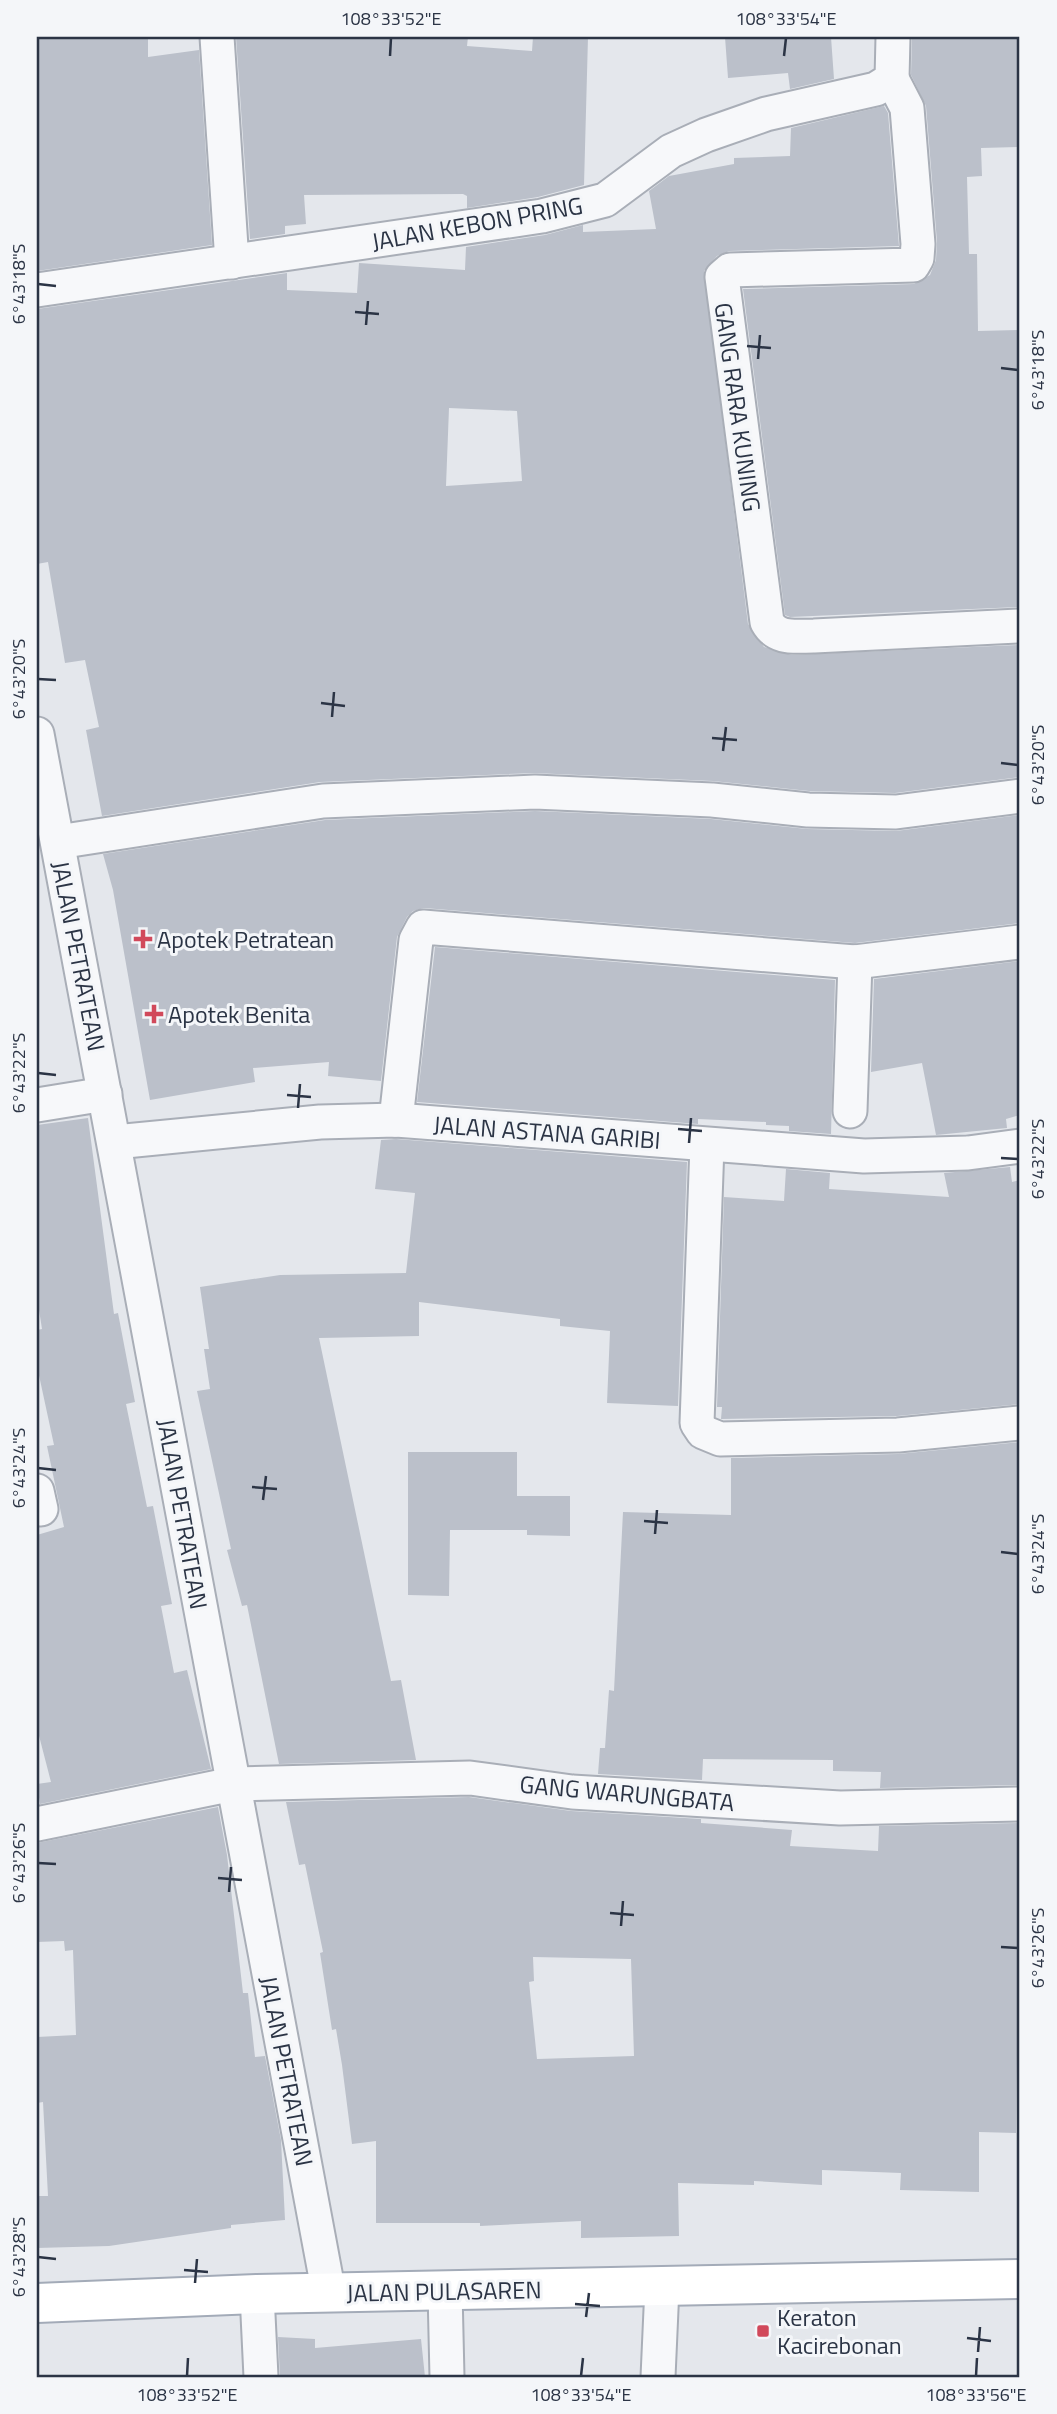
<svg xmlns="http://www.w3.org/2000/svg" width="1057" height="2414" viewBox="0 0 1057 2414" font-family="'Titillium Web',sans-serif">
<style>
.building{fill:#bbc0ca;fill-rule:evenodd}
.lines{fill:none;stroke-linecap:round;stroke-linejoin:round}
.street-casing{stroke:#a9aeb7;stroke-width:37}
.primary-casing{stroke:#a3abb8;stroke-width:42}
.street{stroke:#f7f8fa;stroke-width:33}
.primary{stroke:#fff;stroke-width:38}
.ticks{fill:none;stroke:#2b3445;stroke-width:2.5}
.poi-dot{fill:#d1495b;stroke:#f4f6f9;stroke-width:2.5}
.labels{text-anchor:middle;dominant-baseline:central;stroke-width:6;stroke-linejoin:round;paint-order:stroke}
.street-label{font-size:24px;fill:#2b3445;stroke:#f4f6f9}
.poi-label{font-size:24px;fill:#2b3445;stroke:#f4f6f9;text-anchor:start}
.neatline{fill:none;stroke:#2b3445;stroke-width:2.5}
.ticks-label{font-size:18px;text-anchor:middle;fill:#2b3445}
</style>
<rect width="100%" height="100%" fill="#e4e7ec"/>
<g class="building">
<polygon points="37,37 148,37 148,57 199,50 212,245 37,271"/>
<polygon points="236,37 468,37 467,46 532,51 533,37 588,37 584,185 538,197 467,208 467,196 463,194 304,195 306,224 285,226 285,234 250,239"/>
<polygon points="725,37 831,37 834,79 790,89 788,73 728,78"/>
<polygon points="912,37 1020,37 1020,147 981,148 982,176 967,177 969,254 977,254 978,331 1020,330 1020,607 790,617 785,615 743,289 914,284 930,275 936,260 937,242 926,106 911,75"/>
<path d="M884 106 888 113 899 246 729 251 717 256 704 271 748 624 764 647 792 655 1020 645V777L895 793 809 791 713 781 534 773 320 782 102 816 86 730 99 727 85 660 65 663 48 562 37 564V309L287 273V290L357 293 359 263 465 270 466 247 545 235 583 225V232L656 229 649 191 669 176 734 164V158L790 156 791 128ZM449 408 517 411 522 481 446 486Z"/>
<polygon points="535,811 711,819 807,829 896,831 1020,815 1020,923 855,943 424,908 413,911 407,917 397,937 381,1081 328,1076 329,1062 253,1068 255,1082 150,1100 113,890 103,854 325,820"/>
<polygon points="435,947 835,980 831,1134 789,1131 789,1126 766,1125 766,1122 698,1119 698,1124 417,1102"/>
<polygon points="1020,961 1020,1115 1006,1119 1007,1128 936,1135 922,1063 871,1072 874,979"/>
<polygon points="88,1118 114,1314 118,1313 135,1402 126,1404 147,1507 153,1506 172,1604 161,1606 174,1673 187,1670 211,1769 40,1804 37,1784 51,1782 37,1728 37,1535 64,1527 47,1446 54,1445 37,1366 37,1330 42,1329 37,1297 37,1125"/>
<polygon points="396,1139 687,1162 678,1406 607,1403 610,1331 560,1326 560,1319 419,1302 419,1336 319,1338 391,1681 401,1680 416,1760 279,1764 247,1605 242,1606 227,1550 231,1549 197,1391 210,1389 204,1349 209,1349 200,1287 280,1275 406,1273 415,1193 375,1189 381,1140"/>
<polygon points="1010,1167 1012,1182 1020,1180 1020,1404 897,1416 721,1419 722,1407 717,1407 724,1197 784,1201 786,1169 830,1173 829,1189 949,1197 944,1173"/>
<polygon points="1020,1442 1020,1785 880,1788 881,1772 833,1771 833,1760 703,1759 702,1780 598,1774 600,1748 605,1748 609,1690 614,1691 623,1512 731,1515 731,1458 898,1454"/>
<polygon points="408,1452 517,1452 517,1496 570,1496 570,1536 527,1535 527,1530 450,1530 449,1596 408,1595"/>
<path d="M469 1797 571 1811 701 1819V1823L792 1830 790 1846 878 1851 879 1826 1020 1823 1016 2133 979 2132V2192L900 2190 901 2173 822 2170V2185L754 2181V2185L678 2183 679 2236 581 2238V2221L480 2226V2223H376V2141L352 2144 342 2065 336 2029 332 2030 320 1953 323 1952 305 1864 299 1865 286 1802ZM533 1957 631 1959 634 2056 537 2059 529 1982 534 1981Z"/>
<polygon points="218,1807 227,1855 243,1993 248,1993 255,2057 265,2056 281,2140 285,2220 231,2225 231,2228 109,2246 37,2248 37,2196 48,2196 43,2102 37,2103 37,2037 76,2035 73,1950 65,1951 64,1941 37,1942 37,1843"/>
<polygon points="278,2337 315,2339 315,2348 421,2339 425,2377 280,2377"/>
</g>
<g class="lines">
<defs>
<g id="street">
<polyline points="217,37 232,262"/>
<path d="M892 79 907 108 918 244 917 258 913 265 730 270 722 277 767 622C777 640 795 636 814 636L1020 626"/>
<polyline points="37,290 542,216 605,200 671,151 706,135 766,114 876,89 892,79 893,37"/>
<polyline points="37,734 329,2294"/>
<polyline points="58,842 323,801 535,792 712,800 808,810 896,812 1020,796"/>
<polyline points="37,1105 105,1094"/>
<polyline points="850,1111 855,962"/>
<polyline points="396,1120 416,940 423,927 855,962 1020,942"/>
<polyline points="115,1142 320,1122 396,1120 864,1156 968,1153 1020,1146"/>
<polyline points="707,1145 697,1423 703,1432 720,1439 898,1435 1020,1423"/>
<polyline points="37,1491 41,1509"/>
<polyline points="37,1824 233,1784 470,1778 572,1792 840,1808 1020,1804"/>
<polyline points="445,2291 447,2377"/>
<polyline points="257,2294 261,2377"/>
<polyline points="658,2377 662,2287"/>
</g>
<polyline id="primary" points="37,2303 257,2294 1020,2279"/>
</defs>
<use href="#street" class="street-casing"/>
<use href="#primary" class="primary-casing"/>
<use href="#street" class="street"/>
<use href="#primary" class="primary"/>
</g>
<path class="ticks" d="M390 56 391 38M784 56 786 38M38 284 56 286M355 312 379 314M366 325 368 301M747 346 771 348M758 359 760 335M1001 368 1018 370M38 679 56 680M321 703 345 706M332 717 334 692M712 738 737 740M723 751 726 727M1001 763 1018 765M38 1073 56 1075M287 1095 311 1097M298 1108 300 1084M678 1129 702 1131M689 1143 691 1118M1001 1158 1018 1159M38 1468 56 1470M252 1487 277 1489M263 1500 266 1476M644 1521 668 1523M655 1534 657 1510M1001 1552 1018 1554M38 1863 56 1864M218 1878 242 1880M229 1892 231 1867M610 1913 634 1915M621 1926 623 1901M1001 1947 1018 1948M38 2257 56 2259M184 2270 208 2272M195 2283 197 2259M575 2304 600 2306M586 2317 589 2293M967 2338 991 2341M978 2352 980 2327M187 2376 188 2358M581 2376 583 2358M976 2376 977 2358"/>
<g class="poi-dot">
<path d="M139.5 928.5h7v7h7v7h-7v7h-7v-7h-7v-7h7z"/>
<path d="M150.5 1003.5h7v7h7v7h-7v7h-7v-7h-7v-7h7z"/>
<rect x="756" y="2324" width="14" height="14" rx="3.5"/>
</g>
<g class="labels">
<g class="street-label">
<text transform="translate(477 223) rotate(-10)">JALAN KEBON PRING</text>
<text transform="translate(738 407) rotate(82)">GANG RARA KUNING</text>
<text transform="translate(79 956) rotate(79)">JALAN PETRATEAN</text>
<text transform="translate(547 1132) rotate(4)">JALAN ASTANA GARIBI</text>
<text transform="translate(183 1514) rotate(80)">JALAN PETRATEAN</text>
<text transform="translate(627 1793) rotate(5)">GANG WARUNGBATA</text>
<text transform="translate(287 2071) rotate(79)">JALAN PETRATEAN</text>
<text transform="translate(444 2291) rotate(-1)">JALAN PULASAREN</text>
</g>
<g class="poi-label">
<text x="157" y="939">Apotek Petratean</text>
<text x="168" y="1014">Apotek Benita</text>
<text x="777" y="2317">Keraton<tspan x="777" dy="28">Kacirebonan</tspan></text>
</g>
</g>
<rect width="1057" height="2414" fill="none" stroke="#f4f6f9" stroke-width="77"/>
<rect x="38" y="38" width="980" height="2338" class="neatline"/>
<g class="ticks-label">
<text x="391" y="25">108°33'52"E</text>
<text x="786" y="25">108°33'54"E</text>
<text transform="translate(19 284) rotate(-90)" y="6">6°43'18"S</text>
<text transform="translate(1038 370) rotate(-90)" y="6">6°43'18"S</text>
<text transform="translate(19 679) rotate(-90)" y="6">6°43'20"S</text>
<text transform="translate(1038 765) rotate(-90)" y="6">6°43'20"S</text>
<text transform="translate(19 1073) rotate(-90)" y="6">6°43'22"S</text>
<text transform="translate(1038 1159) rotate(-90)" y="6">6°43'22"S</text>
<text transform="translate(19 1468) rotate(-90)" y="6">6°43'24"S</text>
<text transform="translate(1038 1554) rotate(-90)" y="6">6°43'24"S</text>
<text transform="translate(19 1863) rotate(-90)" y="6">6°43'26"S</text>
<text transform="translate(1038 1948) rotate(-90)" y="6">6°43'26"S</text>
<text transform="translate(19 2257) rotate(-90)" y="6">6°43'28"S</text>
<text x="187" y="2401">108°33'52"E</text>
<text x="581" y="2401">108°33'54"E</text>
<text x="976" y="2401">108°33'56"E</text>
</g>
</svg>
